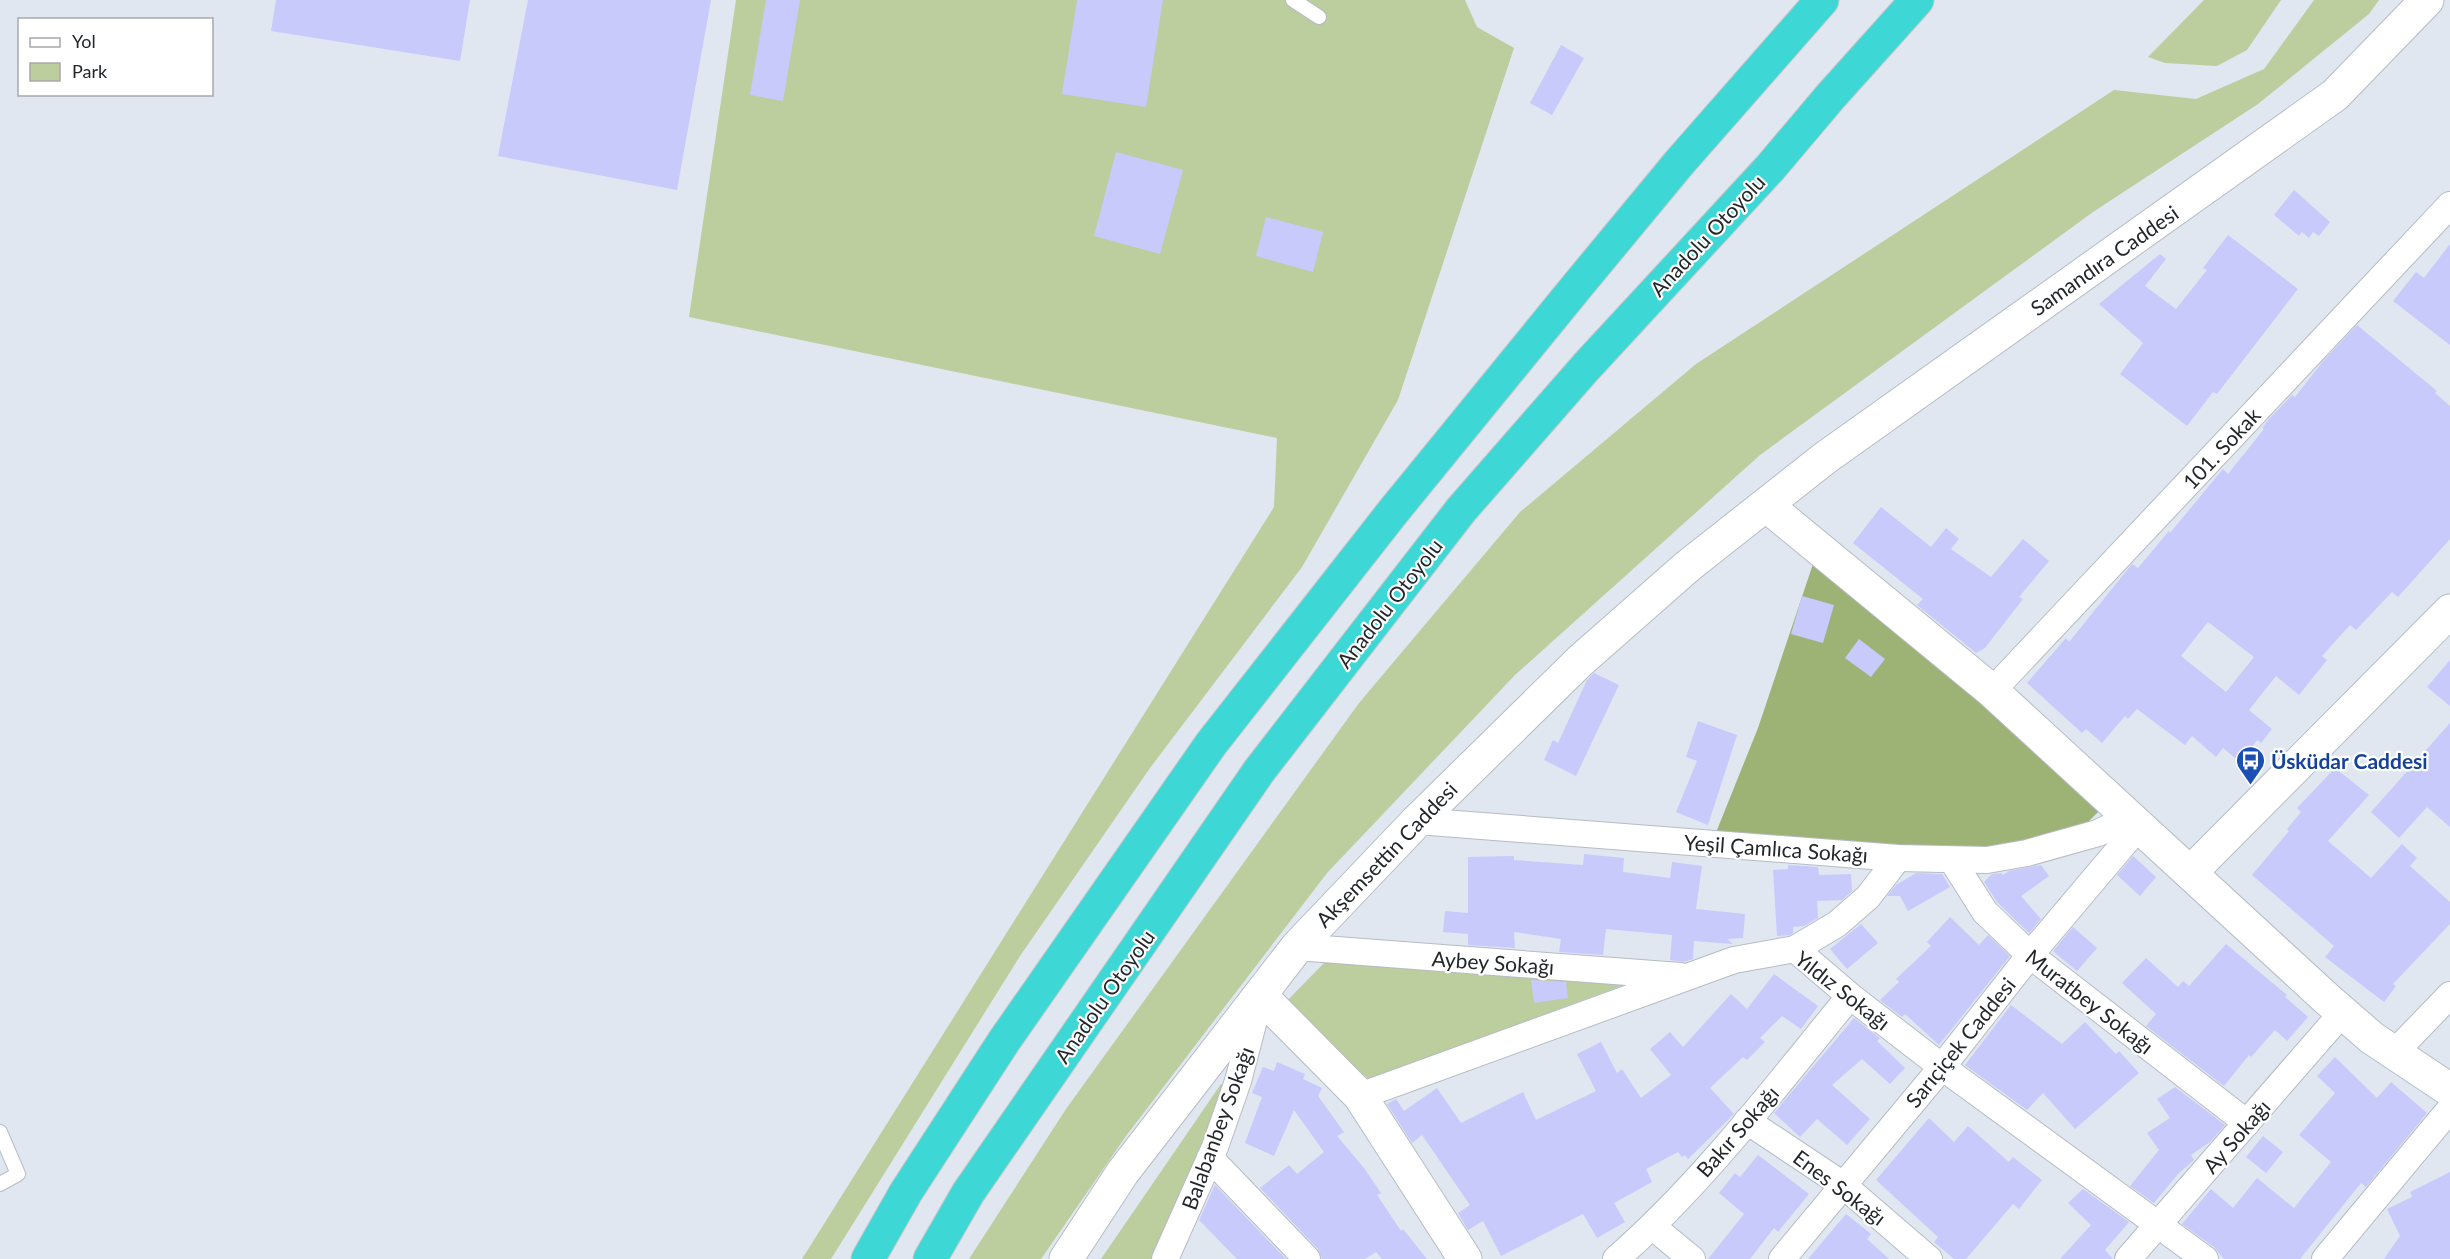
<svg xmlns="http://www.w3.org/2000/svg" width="2450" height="1259" viewBox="0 0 2450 1259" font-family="Lato,sans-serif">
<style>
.green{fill:#bccd9e}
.forest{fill:#9db275}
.building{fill:#c8cafb;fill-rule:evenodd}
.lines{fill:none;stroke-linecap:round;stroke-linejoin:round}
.service-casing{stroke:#b5bcc5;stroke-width:16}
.minor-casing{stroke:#b5bcc5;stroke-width:28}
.tertiary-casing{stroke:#b5bcc5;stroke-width:35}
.secondary-casing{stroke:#b5bcc5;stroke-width:35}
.motorway-casing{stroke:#c6c7c8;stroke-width:35}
.service{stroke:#fff;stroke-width:14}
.minor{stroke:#fff;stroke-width:26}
.tertiary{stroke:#fff;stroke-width:33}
.secondary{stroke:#fff;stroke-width:33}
.motorway{stroke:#3dd8d5;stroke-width:33}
.labels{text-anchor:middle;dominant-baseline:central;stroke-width:4.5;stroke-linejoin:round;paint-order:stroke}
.street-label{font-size:21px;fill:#24272a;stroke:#fff}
.transit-label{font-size:21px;font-weight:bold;fill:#164399;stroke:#fff;text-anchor:start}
</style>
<rect width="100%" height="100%" fill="#e0e7f0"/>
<g class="green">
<polygon points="736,0 1465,0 1477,27 1514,48 1398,400 1302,567 1150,768 1020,956 831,1259 802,1259 1274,507 1277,438 689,317"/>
<polygon points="2204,0 2281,0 2247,50 2217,66 2165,63 2148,57"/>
<polygon points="2314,0 2379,0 2369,14 2258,104 2093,212 1760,455 1515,675 1327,873 1126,1136 1041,1259 969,1259 1066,1109 1359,703 1520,512 1696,364 2114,90 2196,99 2264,69"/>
<polygon points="1326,961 1635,981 1369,1079 1279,1009"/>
<polygon points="1221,1084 1226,1088 1159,1259 1101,1259"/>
</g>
<polygon class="forest" points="1814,561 2103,807 2088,822 2046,844 1985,857 1711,845 1758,728"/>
<g class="building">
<polygon points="276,0 470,0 460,61 271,31"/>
<polygon points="528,0 711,0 677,190 498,156"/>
<polygon points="766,0 800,0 783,101 750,95"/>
<polygon points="1077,0 1163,0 1146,107 1062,94"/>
<polygon points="1561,45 1584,58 1552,115 1530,103"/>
<polygon points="1116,152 1183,170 1160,254 1094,236"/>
<polygon points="2294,190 2330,222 2319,236 2313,232 2309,238 2302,232 2299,236 2274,215"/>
<polygon points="1266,217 1323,232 1313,272 1256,256"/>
<polygon points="2228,235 2298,289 2217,394 2213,392 2187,426 2120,374 2143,343 2099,304 2160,254 2166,259 2145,286 2176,309 2207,270 2203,268"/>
<polygon points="2450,244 2450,345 2393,301 2416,272 2424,278"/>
<path d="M2357 325 2437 391 2435 393 2450 406V539L2398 597 2392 592 2356 630 2350 625 2322 656 2327 660 2299 695 2276 676 2249 710 2272 729 2261 743 2257 740 2240 762 2223 748 2216 757 2192 736 2185 745 2137 709 2128 719 2125 716 2102 743 2086 729 2082 733 2027 683 2066 638 2069 642 2132 564 2138 568 2169 531 2170 533 2223 469 2228 474 2264 429 2262 428 2269 419 2292 395 2295 397 2324 360ZM2208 622 2254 657 2226 692 2181 656Z"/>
<polygon points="1881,507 1931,547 1946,528 1959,539 1951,549 1991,577 2023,539 2049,561 2019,597 2023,599 1985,648 1976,653 1917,605 1923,599 1853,543"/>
<polygon points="1802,596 1834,605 1823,643 1791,634"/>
<polygon points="1859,639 1885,659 1871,677 1845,658"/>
<polygon points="2450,660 2450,706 2427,687"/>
<polygon points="1594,673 1619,685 1576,776 1544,760 1553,740 1558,743 1587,680"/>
<polygon points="1698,721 1737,735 1708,825 1676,812 1697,761 1686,757"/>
<polygon points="2450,723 2450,827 2427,807 2399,838 2371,812"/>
<polygon points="2335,768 2369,795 2328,841 2371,878 2402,844 2417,858 2410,866 2450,902 2450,924 2393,984 2396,986 2384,1002 2325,957 2334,946 2252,875 2289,831 2287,829 2301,812 2297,808"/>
<polygon points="1584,854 1624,858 1623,872 1670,878 1672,862 1702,866 1696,909 1745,914 1743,938 1727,939 1733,944 1694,941 1693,959 1684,962 1670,960 1672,935 1606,929 1603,955 1559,952 1561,939 1514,932 1515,948 1468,945 1468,934 1443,932 1445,911 1468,913 1468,857 1514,856 1514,860 1583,865"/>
<polygon points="2133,856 2156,877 2140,896 2117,875"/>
<polygon points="1788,865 1818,867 1819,875 1851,874 1852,891 1842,900 1817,901 1818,918 1804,926 1793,927 1793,933 1790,935 1777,936 1773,870 1788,869"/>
<polygon points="2041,865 2049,876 2021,896 2041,919 2029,933 1997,902 1984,882 1992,874 2001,873 2003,875 2009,871"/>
<polygon points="1916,873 1942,874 1950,887 1908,911 1900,896 1887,896 1896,885"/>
<polygon points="1950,917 1979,945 1988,935 2010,956 1939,1045 1905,1014 1902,1017 1880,1000 1899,982 1896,979 1931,946 1927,942"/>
<polygon points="1861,924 1878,943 1847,969 1830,949"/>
<polygon points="2073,927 2097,948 2077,971 2053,951"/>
<polygon points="2226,944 2287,995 2285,997 2308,1017 2287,1041 2275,1030 2251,1057 2249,1055 2224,1086 2146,1026 2156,1014 2122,983 2146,958 2178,987 2183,981 2189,986"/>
<polygon points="1774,974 1818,1006 1801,1029 1782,1016 1760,1038 1765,1042 1747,1060 1743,1057 1710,1088 1734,1114 1688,1159 1685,1155 1682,1157 1678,1152 1646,1169 1652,1182 1614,1203 1625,1222 1597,1238 1583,1214 1501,1256 1483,1221 1468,1230 1458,1213 1470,1205 1422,1135 1412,1143 1387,1104 1396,1099 1404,1111 1437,1088 1461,1123 1523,1092 1536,1120 1596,1091 1577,1054 1601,1042 1617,1073 1622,1069 1641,1098 1671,1075 1650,1049 1670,1032 1683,1047 1731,994 1747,1009"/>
<polygon points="1531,980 1566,982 1568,998 1534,1003"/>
<polygon points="2011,1005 2062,1044 2085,1022 2116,1054 2119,1051 2139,1073 2075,1129 2043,1093 2027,1110 1965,1065"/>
<polygon points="1854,1018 1880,1038 1877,1041 1905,1068 1890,1084 1862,1059 1832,1085 1870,1119 1847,1145 1817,1119 1800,1137 1774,1113"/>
<polygon points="2335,1057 2377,1098 2391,1082 2427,1113 2366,1187 2361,1183 2300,1259 2224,1259 2214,1247 2182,1224 2211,1189 2233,1208 2257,1178 2294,1208 2331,1162 2299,1135 2335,1093 2317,1076"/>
<polygon points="1277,1062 1305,1074 1303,1079 1322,1088 1318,1096 1344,1132 1337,1136 1364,1168 1381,1193 1377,1195 1401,1231 1403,1229 1427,1259 1382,1259 1376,1252 1365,1259 1322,1259 1318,1249 1260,1188 1289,1165 1297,1174 1324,1152 1294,1110 1274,1156 1245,1143 1262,1097 1252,1093 1263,1067 1274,1071"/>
<polygon points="2175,1087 2225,1125 2210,1142 2191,1155 2194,1160 2178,1174 2154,1203 2130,1186 2159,1150 2147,1133 2170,1118 2157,1099"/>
<polygon points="1929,1118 1954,1142 1968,1126 2009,1162 2013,1157 2042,1180 2019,1209 2013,1204 1966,1259 1954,1259 1934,1242 1938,1237 1876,1180"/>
<polygon points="2263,1136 2283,1152 2266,1173 2246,1157"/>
<polygon points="1758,1155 1809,1194 1778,1232 1774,1228 1750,1259 1708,1259 1744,1214 1719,1193 1735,1173 1740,1177"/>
<polygon points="2450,1172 2450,1259 2384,1259 2400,1236 2387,1209 2412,1197 2410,1192"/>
<polygon points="1215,1185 1286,1259 1237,1259 1199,1220"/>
<polygon points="2083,1189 2129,1222 2105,1250 2113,1259 2060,1259 2091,1225 2068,1203"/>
<polygon points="1846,1214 1871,1234 1867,1239 1889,1259 1808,1259"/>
</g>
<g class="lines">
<defs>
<g id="service">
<polyline points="1293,0 1319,17"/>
<polyline points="0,1132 18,1174 0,1184"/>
</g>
<g id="minor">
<polyline points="1992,691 2450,205"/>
<polyline points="1417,821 1898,858 1987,860 2027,853 2098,833 2130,817"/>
<polyline points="1952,860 1985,912 2030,955 2247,1123"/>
<polyline points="1297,947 1680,976"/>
<polyline points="1795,949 1850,996 1942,1067 2205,1259"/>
<polyline points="2394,1053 2450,995"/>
<polyline points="1360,1096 1734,960 1795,949 1837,924 1868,897 1898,858"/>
<polyline points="1747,1121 1843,1185 1929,1259"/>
<polyline points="1210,1158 1307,1259"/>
<polyline points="1653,1227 1692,1259"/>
<polyline points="1165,1259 1215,1147 1238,1081 1259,1001"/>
<path d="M1616 1259C1704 1182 1776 1086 1850 996"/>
<polyline points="1782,1259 1942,1067 2030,955 2139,826"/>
<polyline points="2128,1259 2343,1012"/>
<polyline points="2325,1259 2450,1109"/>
</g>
<g id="tertiary">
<polyline points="2190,873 2450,611"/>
<polyline points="1260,995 1360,1096 1465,1259"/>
</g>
<g id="secondary">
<polyline points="1766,505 1992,691 2327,999 2372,1038 2450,1090"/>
<polyline points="1066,1259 1123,1172 1297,947 1417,821 1580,661 1688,566 1825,458 2335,95 2427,0"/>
</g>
<g id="motorway">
<polyline points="868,1259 906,1192 1004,1041 1211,744 1392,513 1578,285 1679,163 1822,0"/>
<polyline points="930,1259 968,1193 1259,771 1461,510 1586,367 1770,168 1830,97 1917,0"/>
</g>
</defs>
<use href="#service" class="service-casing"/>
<use href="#minor" class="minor-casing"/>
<use href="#tertiary" class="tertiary-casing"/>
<use href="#secondary" class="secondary-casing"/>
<use href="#motorway" class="motorway-casing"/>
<use href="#service" class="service"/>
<use href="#minor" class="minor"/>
<use href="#tertiary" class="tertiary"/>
<use href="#secondary" class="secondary"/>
<use href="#motorway" class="motorway"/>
</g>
<defs>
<symbol id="bus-pin" viewBox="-11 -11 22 30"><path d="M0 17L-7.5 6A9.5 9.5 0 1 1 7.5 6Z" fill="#1a4fb4" stroke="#fff"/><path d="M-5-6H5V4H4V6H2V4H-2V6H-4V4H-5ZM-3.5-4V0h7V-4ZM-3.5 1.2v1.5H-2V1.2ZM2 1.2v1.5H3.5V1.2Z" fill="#fff"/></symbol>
</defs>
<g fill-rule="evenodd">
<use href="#bus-pin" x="2234" y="744" width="33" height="45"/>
</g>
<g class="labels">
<g class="street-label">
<text transform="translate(1707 235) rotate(-47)">Anadolu Otoyolu</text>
<text transform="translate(2104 260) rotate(-35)">Samandıra Caddesi</text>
<text transform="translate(2221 448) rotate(-47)">101. Sokak</text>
<text transform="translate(1389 603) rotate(-52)">Anadolu Otoyolu</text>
<text transform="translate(1776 848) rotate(4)">Yeşil Çamlıca Sokağı</text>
<text transform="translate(1386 854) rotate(-46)">Akşemsettin Caddesi</text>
<text transform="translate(1493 962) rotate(4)">Aybey Sokağı</text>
<text transform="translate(1843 990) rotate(38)">Yıldız Sokağı</text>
<text transform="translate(1104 996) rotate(-55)">Anadolu Otoyolu</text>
<text transform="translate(2090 1001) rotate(38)">Muratbey Sokağı</text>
<text transform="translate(1960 1042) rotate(-51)">Sarıçiçek Caddesi</text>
<text transform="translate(1217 1128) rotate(-70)">Balabanbey Sokağı</text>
<text transform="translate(1737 1131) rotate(-49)">Bakır Sokağı</text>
<text transform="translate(2236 1136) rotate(-49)">Ay Sokağı</text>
<text transform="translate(1840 1187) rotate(37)">Enes Sokağı</text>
</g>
<g class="transit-label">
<text x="2271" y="760">Üsküdar Caddesi</text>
</g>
</g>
<rect x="18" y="18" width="195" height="78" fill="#ffffff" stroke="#a7a9aa" stroke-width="1.5"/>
<rect x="30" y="38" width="30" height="9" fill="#ffffff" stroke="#a7a9aa" stroke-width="1.5"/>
<text x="72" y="48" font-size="18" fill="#24272a">Yol</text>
<rect x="30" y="63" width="30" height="18" fill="#bccd9e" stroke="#a7a9aa" stroke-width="1.5"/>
<text x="72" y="78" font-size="18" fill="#24272a">Park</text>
</svg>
